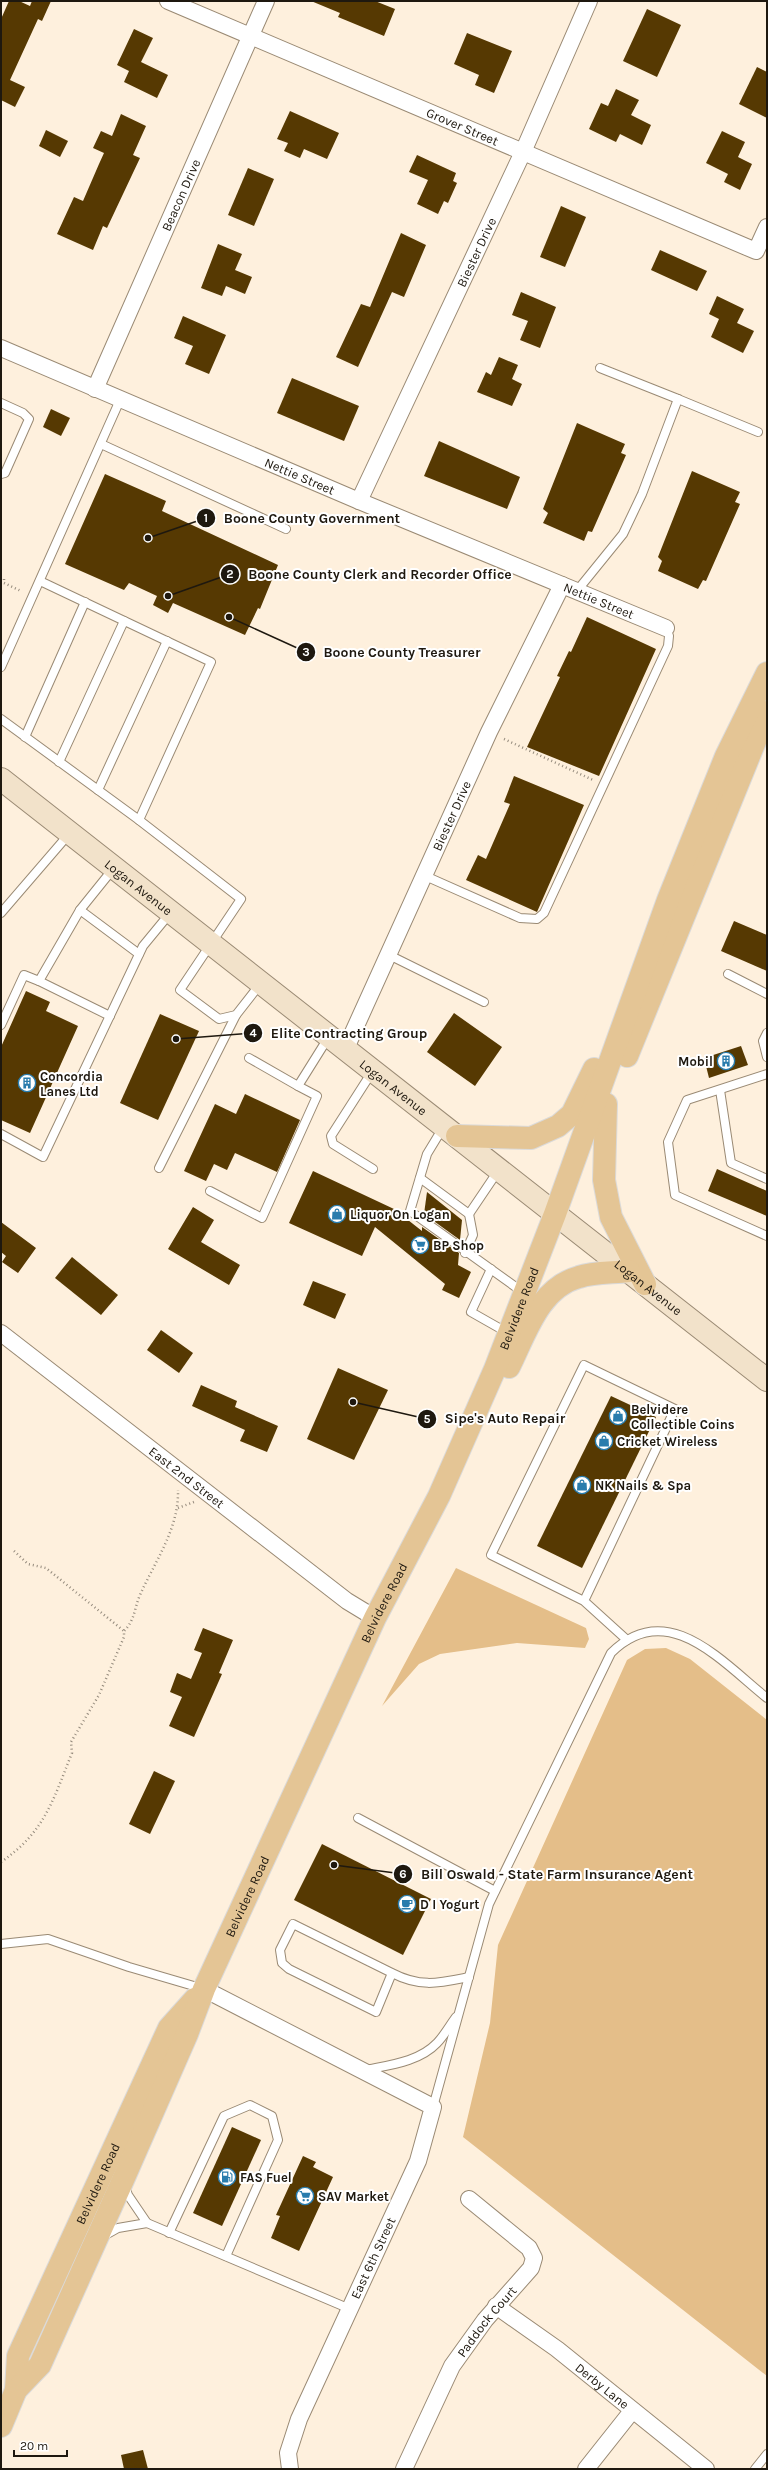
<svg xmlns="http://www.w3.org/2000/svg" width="768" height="2470" viewBox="0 0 768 2470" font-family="Karla,sans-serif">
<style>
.green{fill:#e4be89}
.building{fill:#563902}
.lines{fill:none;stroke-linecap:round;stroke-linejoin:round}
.lane-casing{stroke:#9a8a74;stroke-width:10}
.street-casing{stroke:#9a8a74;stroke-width:18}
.secondary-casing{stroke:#9a8a74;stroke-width:24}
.primary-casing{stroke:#dbdad9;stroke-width:24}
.path{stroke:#968c7e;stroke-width:2.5;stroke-dasharray:1 3;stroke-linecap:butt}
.lane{stroke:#fff;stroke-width:8}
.street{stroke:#fff;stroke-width:16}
.secondary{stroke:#f2e2ca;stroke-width:22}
.primary{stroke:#e4c595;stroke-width:22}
.labels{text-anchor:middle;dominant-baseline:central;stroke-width:4;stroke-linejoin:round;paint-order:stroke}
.street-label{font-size:13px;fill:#1e180f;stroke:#fff}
.poi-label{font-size:13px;font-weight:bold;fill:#1e180f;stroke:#fff;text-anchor:start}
.leader{fill:none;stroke:#1e180f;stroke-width:1.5}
.callout-dot{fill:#1e180f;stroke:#fff;stroke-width:1.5}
.mark-label{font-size:12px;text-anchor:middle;font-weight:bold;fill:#fff}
.callout-label{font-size:14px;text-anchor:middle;font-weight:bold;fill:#1e180f;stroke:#fff;stroke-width:4;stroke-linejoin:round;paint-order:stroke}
</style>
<rect width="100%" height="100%" fill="#fef0dd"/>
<g class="green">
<polygon points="456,1568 586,1628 589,1639 585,1648 517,1643 440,1654 419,1664 382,1706"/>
<polygon points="666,1648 690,1659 767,1720 767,2376 463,2137 490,2023 498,1945 627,1660 645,1649"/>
</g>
<g class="building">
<polygon points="9,1 19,1 30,6 32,1 51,1 42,21 38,19 10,80 25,87 15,107 1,100 1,19"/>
<polygon points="311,1 375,1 395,9 384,36 338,17 340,13"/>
<polygon points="647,9 681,25 657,77 623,61"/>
<polygon points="134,29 153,38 141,62 168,75 157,98 124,82 129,71 117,65"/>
<polygon points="467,33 512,51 494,93 475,85 479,75 454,64"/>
<polygon points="757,67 767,72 767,118 739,104"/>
<polygon points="616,89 639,100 631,115 651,125 642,145 620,134 616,142 589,129 601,103 608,106"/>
<polygon points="290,111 339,133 327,159 304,149 300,158 284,151 288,143 277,139"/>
<polygon points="121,114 146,126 133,155 140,158 107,228 103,226 93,250 57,234 74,197 83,201 99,164 104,153 93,148 101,131 112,136"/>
<polygon points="46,130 68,141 60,157 39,146"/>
<polygon points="722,131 745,142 738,157 752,164 740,190 724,182 728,174 706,163"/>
<polygon points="417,155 456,173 453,181 457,183 448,203 444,201 438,214 417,204 428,180 409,172"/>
<polygon points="248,168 274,179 254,226 228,215"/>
<polygon points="561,206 586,217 565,267 540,257"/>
<polygon points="401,233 426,245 404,297 392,292 358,367 336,357 361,304 370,307"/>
<polygon points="218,244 242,254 235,270 252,277 245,294 226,286 222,296 201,288"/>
<polygon points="660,250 707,271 697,291 651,270"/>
<polygon points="521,292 556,307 540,348 520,340 528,321 512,315"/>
<polygon points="717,296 744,309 737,323 754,331 743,353 711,337 719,319 709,314"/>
<polygon points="183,316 226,335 209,374 185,364 193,346 174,338"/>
<polygon points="499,357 518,365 512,379 522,384 512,406 477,392 486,372 491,375"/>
<polygon points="292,378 359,406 344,441 277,413"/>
<polygon points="51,409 70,418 61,436 43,427"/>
<polygon points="577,423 625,444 621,453 626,455 592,532 588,531 584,541 543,523 548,513 543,509"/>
<polygon points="439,441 520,477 507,509 424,476"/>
<polygon points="692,471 740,492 735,502 740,504 706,581 703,580 698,589 658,571 662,561 658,557"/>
<polygon points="105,474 166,501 162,511 278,565 260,609 258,608 245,635 173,603 168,613 153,605 157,596 129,583 124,590 65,564"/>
<polygon points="587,617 656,649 599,776 527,747 560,677 557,676 569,651 571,652"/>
<polygon points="514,776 584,805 537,912 466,880 478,855 486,859 510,804 504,802"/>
<polygon points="734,921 767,935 767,971 721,951"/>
<polygon points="26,991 50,1002 46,1011 78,1026 30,1133 1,1120 1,1047"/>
<polygon points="454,1013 502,1047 475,1086 427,1052"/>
<polygon points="160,1014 199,1031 158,1120 120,1103"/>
<polygon points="741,1046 748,1065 709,1078 704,1058"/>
<polygon points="245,1094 300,1120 277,1172 235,1153 227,1170 214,1164 206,1181 184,1171 215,1104 236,1114"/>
<polygon points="717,1169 767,1191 767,1216 708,1191"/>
<polygon points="313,1171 394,1209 422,1231 422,1227 459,1253 458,1265 471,1272 459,1298 442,1290 445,1284 375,1227 362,1256 289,1223"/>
<polygon points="427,1192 462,1220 460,1240 424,1214"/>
<polygon points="193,1207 214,1220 201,1242 240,1265 229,1285 168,1249"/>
<polygon points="1,1222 36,1248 18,1273 2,1262 6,1256 1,1252"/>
<polygon points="72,1257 118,1295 101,1315 55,1278"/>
<polygon points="313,1281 346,1294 335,1319 303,1305"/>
<polygon points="161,1330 193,1353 179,1373 147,1350"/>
<polygon points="338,1368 388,1390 354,1460 307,1439"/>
<polygon points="201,1385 237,1401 235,1407 278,1426 267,1452 240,1441 245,1430 192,1406"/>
<polygon points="611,1396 656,1417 582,1568 537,1546"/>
<polygon points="203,1628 233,1640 219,1673 222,1674 194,1737 169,1726 182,1697 170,1692 177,1673 191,1679 202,1653 194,1650"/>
<polygon points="154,1771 175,1781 150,1834 129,1824"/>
<polygon points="322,1844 431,1899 403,1955 294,1900"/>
<polygon points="232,2127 261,2140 222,2226 193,2213"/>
<polygon points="303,2156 316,2162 313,2167 333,2177 299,2251 271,2238 280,2216 276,2215"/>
<polygon points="143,2450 148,2469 124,2469 121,2455"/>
</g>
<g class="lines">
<defs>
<g id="lane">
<polyline points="600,368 678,399"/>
<polyline points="1,403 23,413 29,419 5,473 1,474"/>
<polyline points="101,444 286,529"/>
<polyline points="40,581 211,662 139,820"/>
<polyline points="576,592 623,534 642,494 678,399 758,432"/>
<polyline points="1,667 120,400"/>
<polyline points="1,719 139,820 241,899 180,990 219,1019 236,1015 261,983"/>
<polyline points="25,737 85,602"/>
<polyline points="59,762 124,621"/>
<polyline points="98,790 167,641"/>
<polyline points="423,875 520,918 537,919 544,913 668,646 669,636 666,628"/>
<polyline points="80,910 139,954"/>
<polyline points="1,913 69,834"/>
<polyline points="387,954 484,1002"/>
<polyline points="728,974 767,994"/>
<polyline points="39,981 110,1016"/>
<polyline points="1,1025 24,975 39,981 80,910 113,869"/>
<polyline points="767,1033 763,1041 767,1057"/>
<polyline points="249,1058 298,1086"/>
<polyline points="372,1072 331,1136 333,1144 373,1169"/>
<polyline points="767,1074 687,1100 668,1142 675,1195 767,1236"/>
<polyline points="720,1090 731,1163 767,1179"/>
<polyline points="444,1126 427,1154 410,1211 524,1293"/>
<polyline points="1,1134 43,1157 143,946 171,912"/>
<polyline points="159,1168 236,1015"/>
<polyline points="420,1178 469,1214 498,1171"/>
<polyline points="210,1191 262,1218 317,1096 298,1086 328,1038"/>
<polyline points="465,1253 473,1235 469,1214"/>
<polyline points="491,1269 471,1312 508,1333"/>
<polyline points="584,1601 675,1409 584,1365 491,1555 584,1601 627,1640"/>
<polyline points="358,1818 495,1891"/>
<polyline points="1,1944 48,1939 129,1967 204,1989"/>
<path d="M392 1973 376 2012 289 1969 282 1963 280 1950 293 1924 392 1973C421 1988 439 1983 469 1977"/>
<path d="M365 2070C389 2065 419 2062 437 2043 444 2036 450 2025 456 2017"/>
<path d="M433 2107 489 1904 611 1653C667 1597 722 1662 767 1698"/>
<polyline points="125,2186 128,2195 147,2223 350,2309"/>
<polyline points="169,2233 224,2116 250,2105 272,2116 278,2140 226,2256"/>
<polyline points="102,2237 118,2228 147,2223"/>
<polyline points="755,2469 767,2454"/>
</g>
<g id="street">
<path id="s1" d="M168 1 756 251 767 227"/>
<path id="s2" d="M1 348 359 501 666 628"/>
<path id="s3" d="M95 389 266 1"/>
<path id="s4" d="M359 501 523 152 589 1"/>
<path id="s5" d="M346 1048 489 732 562 585"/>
<path id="s6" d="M1 1333 347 1601 375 1618"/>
<polyline points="204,1989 433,2107 418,2161 299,2419 288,2453 290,2469"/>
<path id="s7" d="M496 2306 557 2349 706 2469"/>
<path id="s8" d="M404 2469 452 2366 485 2320 531 2268 534 2258 529 2248 469 2199"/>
<polyline points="586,2469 632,2411"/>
</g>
<g id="secondary">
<path id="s9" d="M1 779 767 1380"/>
</g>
<g id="primary">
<polyline points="627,1056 767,712"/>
<polyline points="606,1104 604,1180 611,1217 645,1284"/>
<polyline points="457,1136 531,1138 558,1126 572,1114 594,1069"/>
<path d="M509 1367C526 1333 539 1288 579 1277 594 1272 613 1273 629 1271"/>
<path id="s10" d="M16 2390 18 2356 169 2028 195 1999"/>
<path id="s11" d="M1 2426 16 2390 40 2365 123 2180 187 2034 204 1989 375 1618 439 1496 495 1369 555 1214 668 900 726 756 767 673"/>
</g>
</defs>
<use href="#lane" class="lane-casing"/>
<use href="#street" class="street-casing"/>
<use href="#secondary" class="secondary-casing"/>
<use href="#primary" class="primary-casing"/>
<g class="path">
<polyline points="4,579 4,583 21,591"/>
<polyline points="504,739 593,780"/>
<polyline points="178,1508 194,1502"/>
<polyline points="14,1551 28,1564 46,1568 124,1631"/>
<path d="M1 1862C45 1832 53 1800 72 1753L71 1742 99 1695 124 1637V1631C135 1620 134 1609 140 1595 155 1561 179 1529 178 1490"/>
</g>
<use href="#lane" class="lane"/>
<use href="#street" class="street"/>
<use href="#secondary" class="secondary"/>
<use href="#primary" class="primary"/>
</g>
<defs>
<symbol id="building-ring" viewBox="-11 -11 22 22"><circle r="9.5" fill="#fff" stroke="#297cad" stroke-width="1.5"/><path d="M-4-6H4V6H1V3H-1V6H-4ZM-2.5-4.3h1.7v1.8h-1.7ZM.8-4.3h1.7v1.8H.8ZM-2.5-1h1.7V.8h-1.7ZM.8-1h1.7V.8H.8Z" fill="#297cad"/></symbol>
<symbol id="shop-ring" viewBox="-11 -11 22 22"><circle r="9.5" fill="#fff" stroke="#297cad" stroke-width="1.5"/><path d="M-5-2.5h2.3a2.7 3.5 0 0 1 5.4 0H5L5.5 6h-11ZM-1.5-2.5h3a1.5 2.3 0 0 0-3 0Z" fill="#297cad"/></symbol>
<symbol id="supermarket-ring" viewBox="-11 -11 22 22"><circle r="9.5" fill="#fff" stroke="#297cad" stroke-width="1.5"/><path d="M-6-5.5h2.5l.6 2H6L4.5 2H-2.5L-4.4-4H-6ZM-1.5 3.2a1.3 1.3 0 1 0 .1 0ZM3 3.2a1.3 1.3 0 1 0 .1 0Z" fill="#297cad"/></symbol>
<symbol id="cafe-ring" viewBox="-11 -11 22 22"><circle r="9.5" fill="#fff" stroke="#297cad" stroke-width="1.5"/><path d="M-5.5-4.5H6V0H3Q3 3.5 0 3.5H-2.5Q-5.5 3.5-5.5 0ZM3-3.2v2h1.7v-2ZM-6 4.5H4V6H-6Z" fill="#297cad"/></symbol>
<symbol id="fuel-ring" viewBox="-11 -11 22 22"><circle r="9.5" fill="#fff" stroke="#297cad" stroke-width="1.5"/><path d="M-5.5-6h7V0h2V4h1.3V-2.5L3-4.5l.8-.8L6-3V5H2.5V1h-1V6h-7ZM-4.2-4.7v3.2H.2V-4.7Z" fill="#297cad"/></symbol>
</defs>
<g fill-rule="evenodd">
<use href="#building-ring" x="716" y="1051" width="20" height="20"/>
<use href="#building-ring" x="17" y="1073" width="20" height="20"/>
<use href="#shop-ring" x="327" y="1204" width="20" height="20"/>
<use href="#supermarket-ring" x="410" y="1235" width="20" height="20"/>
<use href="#shop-ring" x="608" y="1406" width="20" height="20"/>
<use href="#shop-ring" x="594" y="1431" width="20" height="20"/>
<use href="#shop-ring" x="572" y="1475" width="20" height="20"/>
<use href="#cafe-ring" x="397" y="1894" width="20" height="20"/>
<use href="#fuel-ring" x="217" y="2167" width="20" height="20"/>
<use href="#supermarket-ring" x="295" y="2186" width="20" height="20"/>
</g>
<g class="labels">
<g class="street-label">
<text stroke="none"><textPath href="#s1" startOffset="320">Grover Street</textPath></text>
<text stroke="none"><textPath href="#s3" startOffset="212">Beacon Drive</textPath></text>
<text stroke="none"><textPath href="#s4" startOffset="275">Biester Drive</textPath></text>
<text stroke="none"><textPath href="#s2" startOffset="325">Nettie Street</textPath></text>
<text stroke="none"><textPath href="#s2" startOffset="649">Nettie Street</textPath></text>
<text stroke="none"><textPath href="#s5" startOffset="255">Biester Drive</textPath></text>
<text stroke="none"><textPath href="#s9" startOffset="175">Logan Avenue</textPath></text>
<text stroke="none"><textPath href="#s9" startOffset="499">Logan Avenue</textPath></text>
<text stroke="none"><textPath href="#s9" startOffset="823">Logan Avenue</textPath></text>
<text stroke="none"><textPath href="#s11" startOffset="1234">Belvidere Road</textPath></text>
<text stroke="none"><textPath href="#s6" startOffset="235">East 2nd Street</textPath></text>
<text stroke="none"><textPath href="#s11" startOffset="910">Belvidere Road</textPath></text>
<text stroke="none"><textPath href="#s11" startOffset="586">Belvidere Road</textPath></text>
<text stroke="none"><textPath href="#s10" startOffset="224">Belvidere Road</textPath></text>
<text transform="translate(373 2258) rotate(-65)">East 6th Street</text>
<text stroke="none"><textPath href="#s8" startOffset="170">Paddock Court</textPath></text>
<text stroke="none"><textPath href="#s7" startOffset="133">Derby Lane</textPath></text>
</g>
<g class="poi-label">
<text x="713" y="1061" text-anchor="end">Mobil</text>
<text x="40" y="1076">Concordia<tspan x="40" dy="15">Lanes Ltd</tspan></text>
<text x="350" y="1214">Liquor On Logan</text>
<text x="433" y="1245">BP Shop</text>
<text x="631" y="1409">Belvidere<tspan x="631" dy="15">Collectible Coins</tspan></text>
<text x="617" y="1441">Cricket Wireless</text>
<text x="595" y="1485">NK Nails &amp; Spa</text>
<text x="420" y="1904">D I Yogurt</text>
<text x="240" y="2177">FAS Fuel</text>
<text x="318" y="2196">SAV Market</text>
</g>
</g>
<path class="leader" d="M148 538L206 518M168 596L230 574M229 617L306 652M176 1039L253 1033M353 1402L427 1419M334 1865L403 1874"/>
<g class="callout-dot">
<circle cx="148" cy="538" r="4"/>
<circle cx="168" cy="596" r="4"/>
<circle cx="229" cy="617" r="4"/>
<circle cx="176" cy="1039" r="4"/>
<circle cx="353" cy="1402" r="4"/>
<circle cx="334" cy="1865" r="4"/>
<circle cx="206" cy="518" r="10"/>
<circle cx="230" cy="574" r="10"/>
<circle cx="306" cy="652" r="10"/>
<circle cx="253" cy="1033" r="10"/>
<circle cx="427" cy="1419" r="10"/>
<circle cx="403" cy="1874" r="10"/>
</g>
<g class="mark-label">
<text x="206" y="522">1</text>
<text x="230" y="578">2</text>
<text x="306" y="656">3</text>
<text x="253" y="1037">4</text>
<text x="427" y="1423">5</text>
<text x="403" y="1878">6</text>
</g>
<g class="callout-label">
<text x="312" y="523">Boone County Government</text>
<text x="380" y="579">Boone County Clerk and Recorder Office</text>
<text x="402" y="657">Boone County Treasurer</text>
<text x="349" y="1038">Elite Contracting Group</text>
<text x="505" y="1423">Sipe's Auto Repair</text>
<text x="557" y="1879">Bill Oswald - State Farm Insurance Agent</text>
</g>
<rect width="768" height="2470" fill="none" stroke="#1e180f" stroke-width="4"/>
<path d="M14 2450v6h53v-6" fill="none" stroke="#1e180f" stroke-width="2"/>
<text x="20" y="2450" font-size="12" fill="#1e180f" stroke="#ffffff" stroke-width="3" paint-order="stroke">20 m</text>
</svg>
